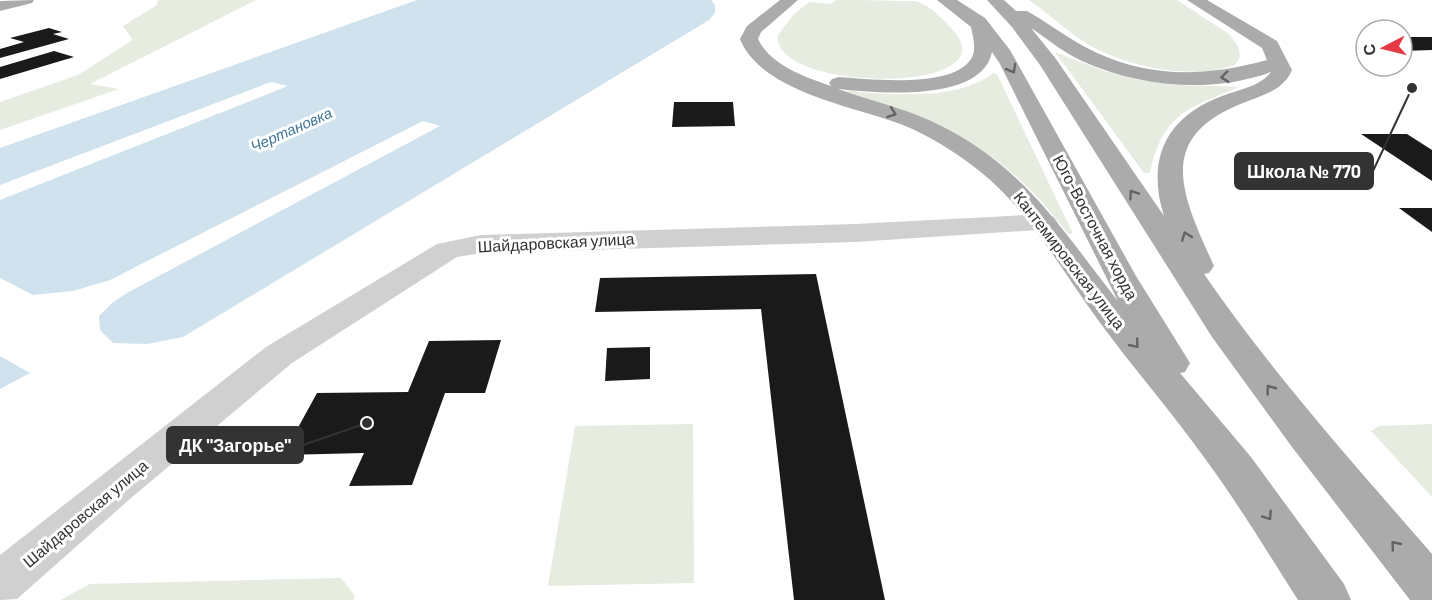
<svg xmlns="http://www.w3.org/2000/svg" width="1432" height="600" viewBox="0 0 1432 600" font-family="Barlow,sans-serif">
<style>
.green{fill:#e6ecdf}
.water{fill:#cfe2ee}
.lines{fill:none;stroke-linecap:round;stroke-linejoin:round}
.river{fill:#cfe2ee;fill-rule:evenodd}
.building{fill:#1a1a1a}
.minor{fill:#d0d0d0;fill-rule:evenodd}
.major{fill:#ababab;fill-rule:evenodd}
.oneway{stroke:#636363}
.labels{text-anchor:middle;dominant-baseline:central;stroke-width:6;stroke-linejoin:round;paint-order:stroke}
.far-water-label{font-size:15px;font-style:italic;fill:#3f7597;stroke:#fff}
.street-label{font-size:16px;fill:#333;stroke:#fff}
.leader{fill:none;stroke:#333;stroke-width:2}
.callout-dot{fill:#333;stroke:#fff;stroke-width:2}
.callout{fill:#333;stroke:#333;stroke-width:2}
.callout-label{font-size:18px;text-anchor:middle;font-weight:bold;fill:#fff}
</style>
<rect width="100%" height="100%" fill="#fff"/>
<g class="green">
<polygon points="158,0 256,0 90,84 119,89 0,130 0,102 78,75 133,40 123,26 157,5"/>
<path d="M836 0C857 0 879 0 900 1 905 2 913 0 918 2 929 5 942 18 950 27 1019 95 771 94 778 35L793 15 809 2 830 4Z"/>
<path d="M1029 0H1177L1229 34 1238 46 1240 57 1235 65C1189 81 1119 66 1080 39 1062 27 1047 12 1029 0Z"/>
<path d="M1055 52 1104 71 1140 80 1178 85 1239 87C1187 109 1163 113 1150 173H1144Z"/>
<path d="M993 73 997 74 1073 234H1068C1040 196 1005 161 962 139 925 119 881 107 842 91 851 90 860 93 870 93 908 95 961 98 993 73Z"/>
<polygon points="693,424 694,583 548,586 575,426"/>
<polygon points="1432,424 1432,497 1371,431 1379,426"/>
<polygon points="341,578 355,596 353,600 60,600 90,584"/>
</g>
<g class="water">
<polygon points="417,0 571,0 0,247 0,200 288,86 271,82 0,185 0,148"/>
<polygon points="594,0 711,0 715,5 715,13 709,20 183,337 147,344 113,343 100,330 99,316 112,303 127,293 440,126 423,121 110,280 73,291 33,295 0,278 0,269"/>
<polygon points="0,356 30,373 0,389"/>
</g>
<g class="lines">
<polygon class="river" points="558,0 596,0 592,6 19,269 0,274 0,239"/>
</g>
<g class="building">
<polygon points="49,28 62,32 53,34 69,39 0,58 0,49 24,42 10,38"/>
<polygon points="1402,37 1432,37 1432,50 1402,51"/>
<polygon points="54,51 74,57 0,79 0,67"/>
<polygon points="674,102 733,102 735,126 672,127"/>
<polygon points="1361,134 1407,134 1432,150 1432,181"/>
<polygon points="1399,208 1432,208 1432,232 1414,219"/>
<polygon points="816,274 885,600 794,600 761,309 595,312 600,278"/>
<polygon points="501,340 485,393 445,393 412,485 349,486 364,453 283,455 317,393 408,392 429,341"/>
<polygon points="650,347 650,379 605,381 607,348"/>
</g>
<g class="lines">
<polygon class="minor" points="1044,214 1054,217 1058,223 1054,229 855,242 481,253 457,257 292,363 131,498 17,599 0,600 0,555 266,347 437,244 481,235 855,224"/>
<g class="major">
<polygon points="34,0 32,3 0,11 0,1"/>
<path d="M780 0H798L761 32 758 39C770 65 805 77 831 86L829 83 832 79 839 77C869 79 952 89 971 59 977 50 973 37 971 27L937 0H957L985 18 1010 50 1136 276 1190 363 1185 372 1180 373 1251 457 1344 584 1351 600H1298C1268 553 1239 505 1206 460 1172 412 1133 368 1098 320 1059 267 1027 206 973 166 952 150 928 135 903 125 854 106 761 92 740 39L747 26ZM992 52 1000 64 1118 301C1058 225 1021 162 929 120 900 107 868 100 838 89 877 93 982 103 992 52Z"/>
<path d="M987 0H1004L1016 11H1027C1050 24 1071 41 1095 52 1153 79 1208 76 1267 60L1262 48 1187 0H1207L1277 41 1292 70C1284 89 1266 94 1248 101 1153 136 1181 193 1214 266L1209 273 1204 274C1272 373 1353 463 1432 554V600H1410L1292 447 1212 337 1040 65 1012 27ZM1031 28C1048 39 1064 53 1082 61 1139 87 1212 94 1271 72 1261 86 1238 90 1222 96 1166 117 1146 159 1164 216L1056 59Z"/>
</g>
</g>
<defs><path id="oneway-chevron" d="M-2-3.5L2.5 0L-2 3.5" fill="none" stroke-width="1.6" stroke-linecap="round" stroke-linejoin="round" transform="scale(1.5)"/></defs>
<g class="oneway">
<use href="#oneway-chevron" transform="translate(1012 69) rotate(61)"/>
<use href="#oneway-chevron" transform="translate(1225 77) rotate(174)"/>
<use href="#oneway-chevron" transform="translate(892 113) rotate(20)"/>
<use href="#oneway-chevron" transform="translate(1133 194) rotate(-124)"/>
<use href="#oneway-chevron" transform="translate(1186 236) rotate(-111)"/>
<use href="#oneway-chevron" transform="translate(1135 344) rotate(51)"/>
<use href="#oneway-chevron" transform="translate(1270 389) rotate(-127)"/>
<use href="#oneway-chevron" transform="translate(1268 516) rotate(56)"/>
<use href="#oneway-chevron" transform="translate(1395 545) rotate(-129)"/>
</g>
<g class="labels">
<g class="far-water-label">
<text transform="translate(291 129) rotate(-24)">Чертановка</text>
</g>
<g class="street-label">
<text transform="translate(1096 227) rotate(62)">Юго-Восточная хорда</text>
<text transform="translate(556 242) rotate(-3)">Шайдаровская улица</text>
<text transform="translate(1070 260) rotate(52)">Кантемировская улица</text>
<text transform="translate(85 513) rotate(-40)">Шайдаровская улица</text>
</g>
</g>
<path class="leader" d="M1412 88L1373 171M367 423L303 445"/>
<g class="callout-dot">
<circle cx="1412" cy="88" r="6"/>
<circle cx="367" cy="423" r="6"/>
</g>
<g class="callout">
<rect x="1235" y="153" width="138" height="36" rx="6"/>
<rect x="167" y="427" width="136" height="36" rx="6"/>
</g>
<g class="callout-label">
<text x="1304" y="178">Школа № 770</text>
<text x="235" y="452">ДК "Загорье"</text>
</g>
<g transform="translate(1384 48) rotate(263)"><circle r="28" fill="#ffffff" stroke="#adadad" stroke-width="1.5"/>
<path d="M0-4.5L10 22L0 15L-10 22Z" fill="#e63946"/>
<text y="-9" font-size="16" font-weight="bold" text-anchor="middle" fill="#333333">С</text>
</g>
</svg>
